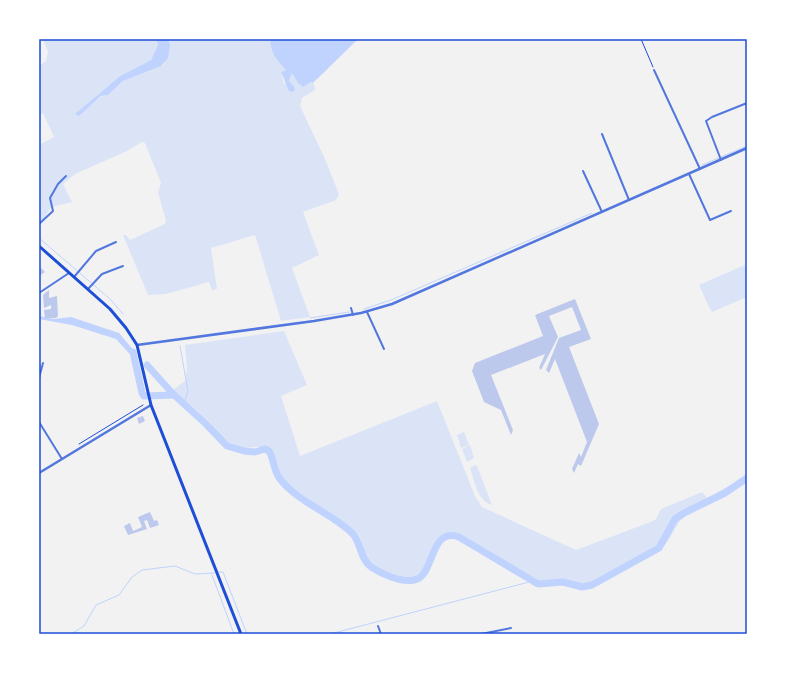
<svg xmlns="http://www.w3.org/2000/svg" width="786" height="673" viewBox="0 0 786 673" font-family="Literata,serif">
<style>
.green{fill:#dbe4f7}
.water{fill:#bfd3fe}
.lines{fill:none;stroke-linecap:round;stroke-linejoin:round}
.stream{stroke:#bfd3fe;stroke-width:1}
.river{stroke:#bfd3fe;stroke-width:7}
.building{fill:#bdc9ec}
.path{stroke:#1d4ed8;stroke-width:1}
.minor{stroke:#5277de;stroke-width:2}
.tertiary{stroke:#5277de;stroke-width:2.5}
.primary{stroke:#1d4ed8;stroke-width:3}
.neatline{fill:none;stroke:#1d4ed8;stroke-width:1.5}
</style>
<rect width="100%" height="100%" fill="#f2f2f2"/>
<g class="green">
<path d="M43 39H156L158 45 151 60 120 76 98 94 78 116 102 96 108 95 123 81 161 66 164 64 169 42 168 39H270C270 52 277 61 286 70L281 72 284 84 289 81 292 73 303 87 311 82 314 84 315 90 302 98 300 106 325 159 339 194 336 200 303 212 319 255 292 268 310 317 281 321 255 235 211 248 217 289 212 290 209 282 166 294 148 295 123 235H126L130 240 165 224 166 221 158 192 161 183 145 143 142 142 127 151 75 174 63 184 72 202 51 207 39 227V145L54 137 43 113 39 115V66L46 61 48 52Z"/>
<polygon points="747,264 747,297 712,312 709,307 699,285"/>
<path d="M284 331 307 385 281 396 300 456 437 401 475 496 482 507 576 550 653 521 656 519 661 509 702 492 707 498 730 485 712 503 689 513 679 522 668 541 657 553 594 587 592 585 588 590 559 584 536 585 458 539C433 534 435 570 420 580 409 587 380 576 371 570 359 563 359 546 351 537 338 523 321 515 307 503 298 496 287 485 280 475 274 467 276 458 271 450 262 443 246 451 235 446 223 441 216 427 206 419 186 400 163 387 149 363L173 390 185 381 187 368 185 345Z"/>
<polygon points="464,432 469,445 461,448 457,435"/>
<polygon points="470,445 474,458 467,462 462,449"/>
<path d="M475 465 477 466 492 505C478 502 474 480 470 468Z"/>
</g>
<g class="water">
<polygon points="156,39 168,39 170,45 168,58 161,66 123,81 108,95 101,96 79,116 75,114 120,76 151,60 158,45"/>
<path d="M270 39H358L313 83 311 82 303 87 298 83 292 73 289 81 295 88 294 91 292 92 289 91 281 72 286 70C277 61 270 52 270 39Z"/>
<polygon points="39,316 54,319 71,317 119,333 135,352 137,362 116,339 72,325 39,319"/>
</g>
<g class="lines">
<g class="stream">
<polyline points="702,165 747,146"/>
<polyline points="39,238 110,299 123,314"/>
<polyline points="364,309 391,300 592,213"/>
<polyline points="310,318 349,312"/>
<polyline points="180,346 188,391 184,403"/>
<polyline points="218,572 223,572 247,634"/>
<polyline points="212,575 234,634"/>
<polyline points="71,634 84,626 96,605 119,595 132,577 142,570 175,566 195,574 215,573"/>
<polyline points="330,634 533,581"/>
</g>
<g class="river">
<polyline points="133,352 142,393 144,396 174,395"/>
<path d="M147 365 174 395 206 424 227 446 244 451 255 452 265 449 269 451C274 459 273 470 280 479 299 503 330 512 352 533 361 542 360 559 371 567 382 574 401 583 414 580 435 577 429 526 459 537L538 584 563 582 582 587 592 585 659 548 675 519 684 513 725 493 747 478"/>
</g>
</g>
<g class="building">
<polygon points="41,268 45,272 39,276 39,270"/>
<polygon points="49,290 49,298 57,296 58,316 56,318 45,318 44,310 51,309 51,305 44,308 43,295"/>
<polygon points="575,299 591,339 569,347 599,424 581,466 578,464 574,473 572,469 579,453 581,457 587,442 555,359 549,373 546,370 559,338 581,330 572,307 549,316 558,337 541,370 539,368 545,354 491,375 513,430 511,435 501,410 484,402 472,371 475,363 543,336 535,315"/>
<polygon points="143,416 145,421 139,424 137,418"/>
<polygon points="150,512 154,521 157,520 159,525 150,528 147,520 144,521 147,529 128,535 124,526 130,523 133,531 142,527 138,517"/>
</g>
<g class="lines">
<g class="path">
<polyline points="641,39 653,67"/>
<polyline points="79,444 143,405"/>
</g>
<g class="minor">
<polyline points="654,70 700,169"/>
<polyline points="602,134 629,200"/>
<polyline points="721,160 706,121 712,117 747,103"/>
<polyline points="583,171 602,212"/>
<polyline points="689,174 710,220 731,211"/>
<polyline points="39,224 53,211 50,198 58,184 66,176"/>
<polyline points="74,277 96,251 116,242"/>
<polyline points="88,289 102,274 123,266"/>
<polyline points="39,293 69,273"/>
<polyline points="351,308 353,315"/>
<polyline points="367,312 384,349"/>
<polyline points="39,378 43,363"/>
<polyline points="39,422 62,459"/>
<polyline points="378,626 381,634"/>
<polyline points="481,634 511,628"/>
</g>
<g class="tertiary">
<polyline points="137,345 314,321 361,313 392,304 747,148"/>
<polyline points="39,473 151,405"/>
</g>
<polyline class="primary" points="39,246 110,309 126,328 137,345 151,405 241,634"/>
</g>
<rect width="786" height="673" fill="none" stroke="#ffffff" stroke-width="80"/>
<rect x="40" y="40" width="706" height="593" class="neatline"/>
</svg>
